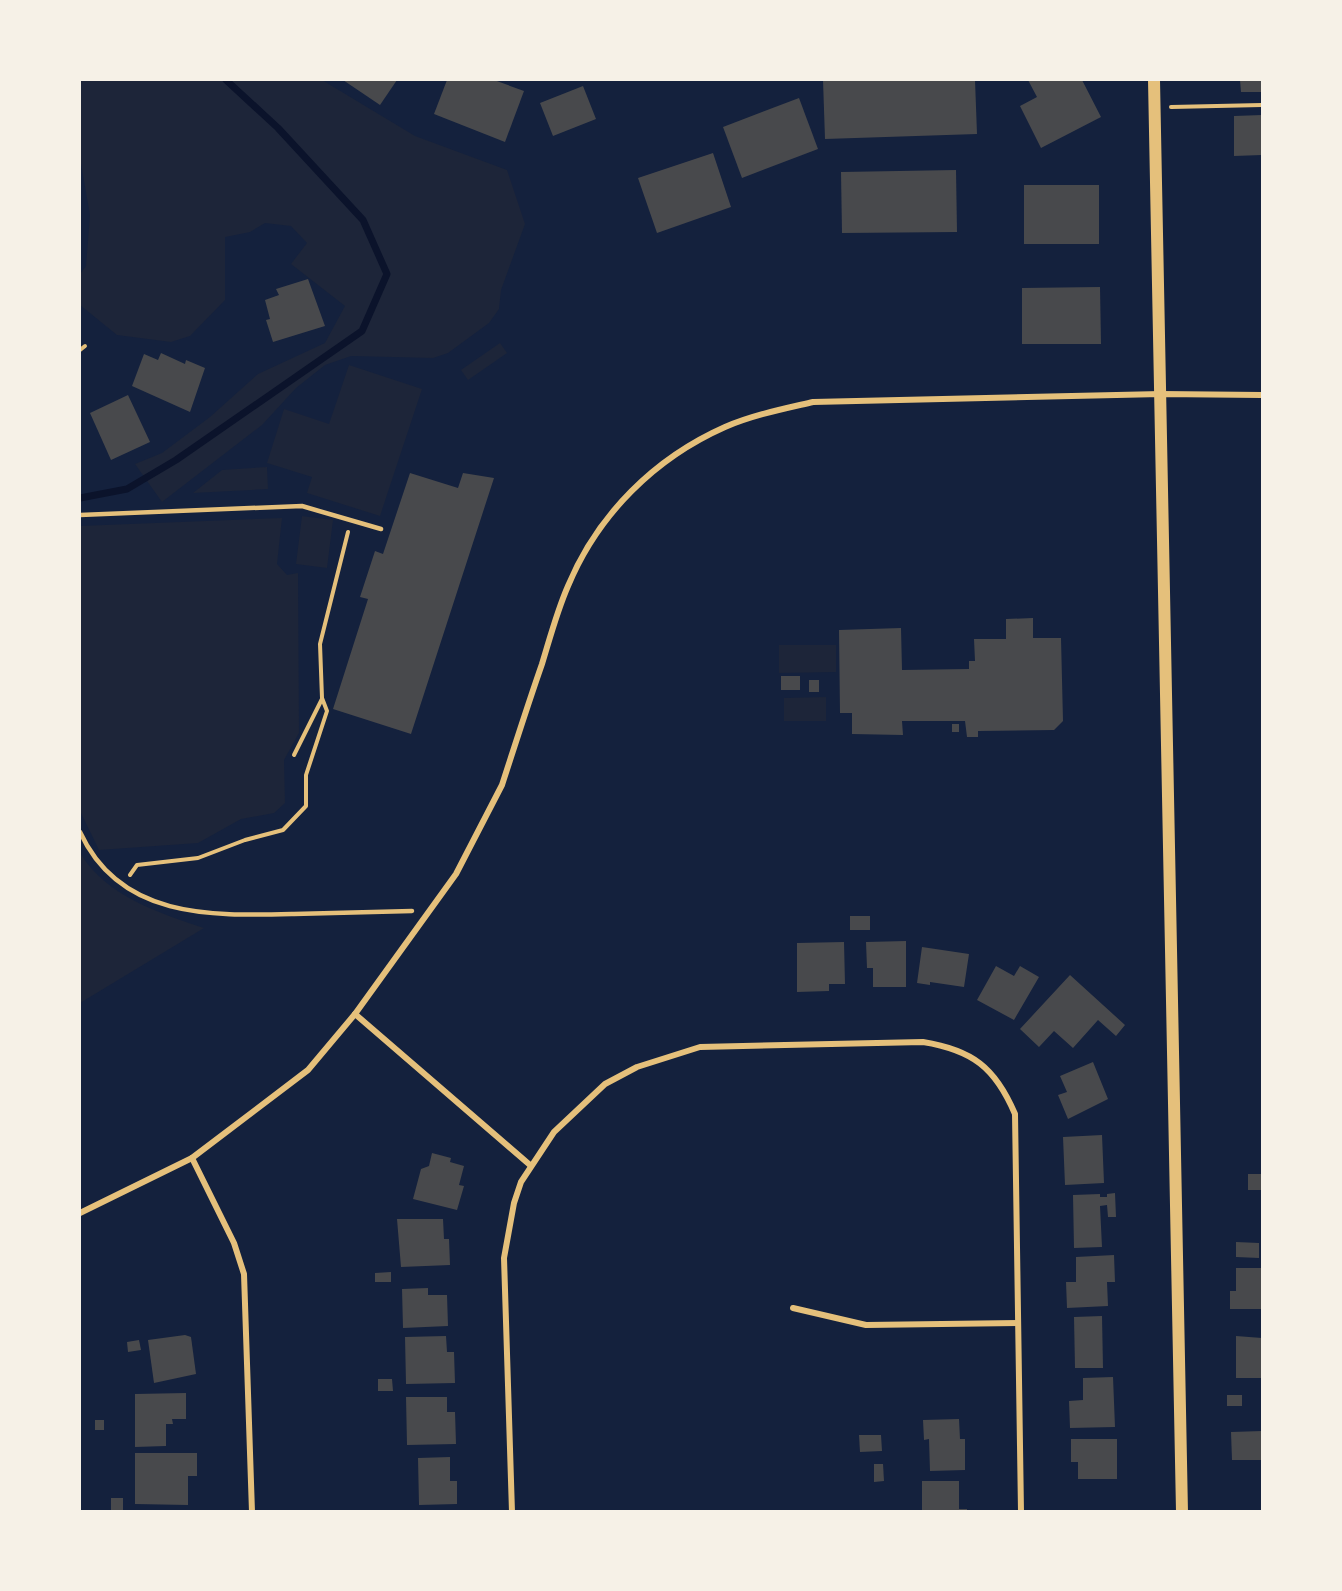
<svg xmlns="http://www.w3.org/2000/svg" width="1342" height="1591" viewBox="0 0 1342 1591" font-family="'DM Sans',sans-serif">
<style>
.green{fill:#1d2539}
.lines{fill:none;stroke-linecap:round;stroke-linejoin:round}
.stream{stroke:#0b132b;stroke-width:7}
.building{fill:#48494c}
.path{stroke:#e5c07b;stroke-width:4}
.service{stroke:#e5c07b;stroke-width:4.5}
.minor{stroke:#e5c07b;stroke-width:6}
.secondary{stroke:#e5c07b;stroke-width:12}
</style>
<rect width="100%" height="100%" fill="#14213d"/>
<g class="green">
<polygon points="80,80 322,80 415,136 507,170 525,224 501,290 499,309 489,323 448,353 433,358 351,356 325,365 296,388 262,425 162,502 135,464 162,453 210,417 258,374 325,343 345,306 291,264 307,243 291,226 265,223 250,232 225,237 225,300 190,336 171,342 117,335 80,305 80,274 86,266 90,215 80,158"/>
<polygon points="500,343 507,353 468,380 461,370"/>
<polygon points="349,365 422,389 380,516 307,493 312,477 267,463 284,409 329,424"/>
<polygon points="267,467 268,489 193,493 222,470"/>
<polygon points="302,516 333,520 327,568 296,564"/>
<polygon points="282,518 277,564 287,575 298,573 299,733 284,760 285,803 274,813 241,819 198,843 99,850 80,811 80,526"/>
<polygon points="779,645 836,645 836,672 779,673"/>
<polygon points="826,697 826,721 784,721 784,698"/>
<path d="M80 853C106 896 159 913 204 928L80 1003Z"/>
</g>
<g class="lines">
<polyline class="stream" points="80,498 127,489 176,460 362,331 387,274 363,220 278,128 226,80"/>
</g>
<g class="building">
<polygon points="343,80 397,80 380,105"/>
<polygon points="447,80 494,80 524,91 505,142 434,114"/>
<polygon points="823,80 975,80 977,134 825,139"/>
<polygon points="1028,80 1082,80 1101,117 1041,148 1020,106 1037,97"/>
<polygon points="1240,80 1262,80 1262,92 1241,92"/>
<polygon points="583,86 596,119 553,136 540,103"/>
<polygon points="799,98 818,149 742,178 723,127"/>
<polygon points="1262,115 1262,155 1234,156 1234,116"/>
<polygon points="713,153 731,207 657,233 638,178"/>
<polygon points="956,170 957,232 842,233 841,172"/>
<rect x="1024" y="185" width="75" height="59"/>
<polygon points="308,279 325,326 273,342 266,320 270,319 265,300 279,295 276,289"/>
<polygon points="1100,287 1101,344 1022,344 1022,288"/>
<polygon points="161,353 185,364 186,360 205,368 190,412 132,386 144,354 158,360"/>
<polygon points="128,395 150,442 111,460 90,413"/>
<polygon points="410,473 458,488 463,473 494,478 411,734 333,709 368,599 360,597 375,551 383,554"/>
<polygon points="1033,618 1033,638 1061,638 1063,721 1054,730 978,731 978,737 967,737 965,721 902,721 903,735 852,734 852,713 840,713 839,630 901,628 902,670 969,669 969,661 975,661 974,639 1006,639 1006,619"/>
<rect x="781" y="676" width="19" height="14"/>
<rect x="809" y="680" width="10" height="12"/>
<rect x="952" y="724" width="7" height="8"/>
<rect x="850" y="916" width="20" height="14"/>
<polygon points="906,941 906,987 873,987 873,968 867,968 866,942"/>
<polygon points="844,942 845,984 829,984 829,991 797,992 797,943"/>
<polygon points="922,947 969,954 964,987 930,982 930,985 917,983"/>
<polygon points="996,966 1014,976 1020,966 1039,977 1014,1020 977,1000"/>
<polygon points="1070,975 1125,1025 1116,1036 1098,1020 1073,1048 1054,1031 1039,1047 1020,1029"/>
<polygon points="1093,1062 1108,1099 1068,1119 1058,1095 1067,1092 1060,1076"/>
<polygon points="1102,1135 1104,1183 1065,1185 1063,1137"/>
<polygon points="432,1153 451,1158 450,1162 464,1166 459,1185 464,1186 457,1210 413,1199 421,1169 429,1166"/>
<rect x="1248" y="1174" width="14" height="16"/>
<polygon points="1115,1193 1116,1217 1108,1217 1107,1205 1100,1206 1102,1247 1074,1248 1073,1195 1100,1194 1100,1197 1107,1197 1107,1194"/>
<polygon points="397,1219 443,1219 444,1239 449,1239 450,1265 401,1267"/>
<polygon points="1236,1242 1259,1243 1259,1258 1236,1257"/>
<polygon points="1114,1255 1115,1282 1107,1282 1108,1306 1067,1308 1066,1282 1076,1282 1076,1257"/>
<polygon points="1236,1268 1262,1268 1262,1309 1230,1309 1230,1291 1236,1291"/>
<polygon points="391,1272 391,1282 375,1282 375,1273"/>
<polygon points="428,1288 428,1295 447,1295 448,1326 403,1328 402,1289"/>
<polygon points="1102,1316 1103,1368 1075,1368 1074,1317"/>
<polygon points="185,1335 191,1337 196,1374 154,1383 148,1340"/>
<polygon points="446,1336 447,1352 454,1352 455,1383 406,1384 405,1337"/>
<polygon points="1236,1336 1262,1338 1262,1378 1236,1378"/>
<polygon points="139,1340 141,1350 128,1352 127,1342"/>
<polygon points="1113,1377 1115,1427 1070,1428 1069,1401 1083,1400 1083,1378"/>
<polygon points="378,1379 392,1379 393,1391 378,1391"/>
<polygon points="186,1393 186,1419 172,1419 173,1424 166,1424 166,1446 135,1447 135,1394"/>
<rect x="1227" y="1395" width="15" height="11"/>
<polygon points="406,1397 447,1397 447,1412 455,1412 456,1444 407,1445"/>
<polygon points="959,1419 960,1439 965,1439 965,1470 930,1471 929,1439 924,1440 923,1420"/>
<rect x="95" y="1420" width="9" height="10"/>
<polygon points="1262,1431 1262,1460 1232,1460 1231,1432"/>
<polygon points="859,1435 881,1435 882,1451 860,1452"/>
<polygon points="1071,1439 1117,1439 1117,1479 1078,1479 1078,1462 1071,1462"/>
<polygon points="135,1453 197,1453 197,1476 188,1476 188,1505 135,1504"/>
<polygon points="450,1457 450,1481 457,1481 457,1504 419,1505 418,1458"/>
<polygon points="874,1464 883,1464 884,1481 874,1482"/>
<polygon points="922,1481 959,1481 959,1509 967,1509 967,1512 922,1512"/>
<rect x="111" y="1498" width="12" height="12"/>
</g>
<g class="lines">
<g class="path">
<polyline points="1171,107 1262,105"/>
<polyline points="80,350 85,346"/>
<polyline points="294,755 322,699"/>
<polyline points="130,875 137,865 198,858 245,840 283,830 306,806 306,775 327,711 322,698 320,644 348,532"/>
</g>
<g class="service">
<polyline points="80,515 302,506 381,529"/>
<path d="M80 832C120 919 211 916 294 914 333 913 373 912 412 911"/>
</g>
<g class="minor">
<polyline points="355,1014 530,1165"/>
<polyline points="192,1158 234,1243 244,1274 252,1512"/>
<path d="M80 1213 192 1158 308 1070 355 1014 456 874 502 785C515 745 528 704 542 664 550 638 557 611 568 586 598 514 655 458 725 427 753 415 783 409 813 402L1161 394 1262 395"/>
<polyline points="793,1308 866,1325 1018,1323"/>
<path d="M512 1512 504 1258 514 1203 521 1182 554 1132 605 1084 637 1067 700 1047 923 1042C972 1050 995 1067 1015 1114L1021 1512"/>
</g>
<polyline class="secondary" points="1154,80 1182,1512"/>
</g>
<rect width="1342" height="1591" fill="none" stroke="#f6f1e7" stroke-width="162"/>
</svg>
